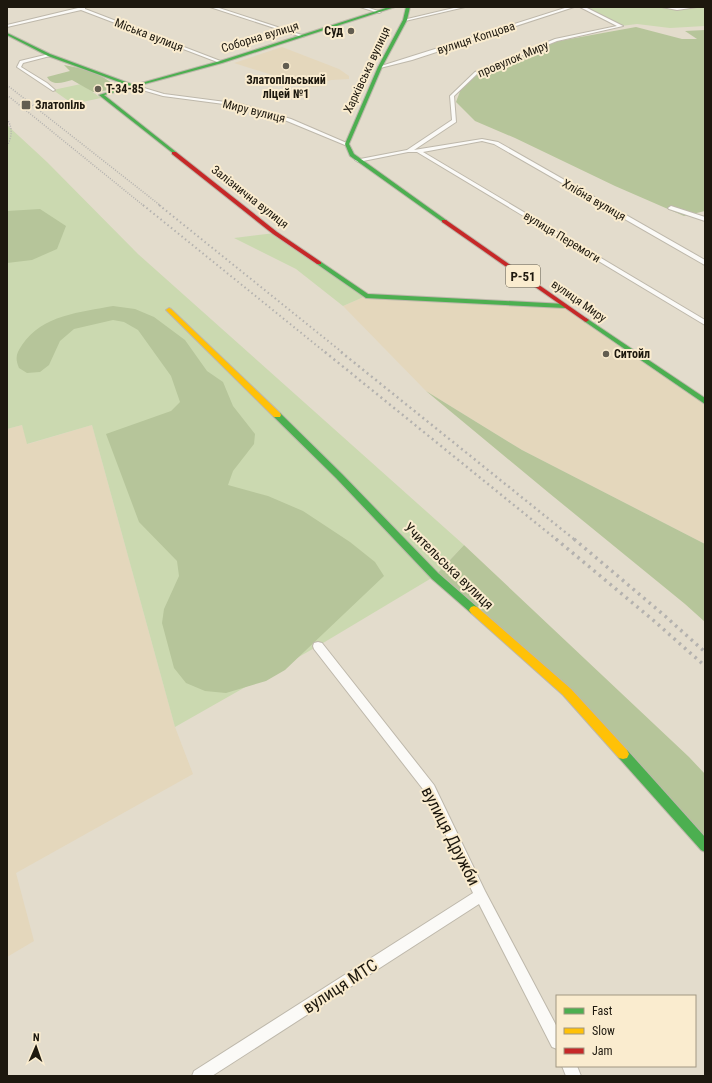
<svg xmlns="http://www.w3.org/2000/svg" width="712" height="1083" viewBox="0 0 712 1083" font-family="'Roboto Condensed',sans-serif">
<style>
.built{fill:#e4d7bc}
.green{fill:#cbd9b0}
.forest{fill:#b6c59a}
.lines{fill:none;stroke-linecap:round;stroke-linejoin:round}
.street-casing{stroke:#beb8ab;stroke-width:2}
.fast-casing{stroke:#beb8ab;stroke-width:2}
.slow-casing{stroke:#beb8ab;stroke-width:2}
.jam-casing{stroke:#beb8ab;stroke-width:2}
.street{fill:#fbfaf7;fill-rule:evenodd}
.fast{fill:#4caf50;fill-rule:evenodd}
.slow{fill:#ffc107;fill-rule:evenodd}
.jam{fill:#c62828;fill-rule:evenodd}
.rail-far3{stroke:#b4b2af;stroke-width:1.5;stroke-dasharray:1 1.5;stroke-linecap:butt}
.rail-far2{stroke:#b4b2af;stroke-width:2;stroke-dasharray:1.5 3;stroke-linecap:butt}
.rail-far1{stroke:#b4b2af;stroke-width:2.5;stroke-dasharray:2 3.5;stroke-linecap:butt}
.rail{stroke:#b4b2af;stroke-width:3.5;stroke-dasharray:2.5 4.5;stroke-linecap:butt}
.poi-dot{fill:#625d50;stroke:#faeccf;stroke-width:1.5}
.labels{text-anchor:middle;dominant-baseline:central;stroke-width:4;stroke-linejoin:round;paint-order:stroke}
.far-poi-label{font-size:12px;font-weight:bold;fill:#1d180e;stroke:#faeccf;text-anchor:start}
.far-street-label{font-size:12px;fill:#1d180e;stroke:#faeccf}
.shield{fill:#faeccf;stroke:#5f5848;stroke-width:1}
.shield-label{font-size:13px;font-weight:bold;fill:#1d180e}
.street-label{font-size:14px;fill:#1d180e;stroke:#faeccf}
.near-street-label{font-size:17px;fill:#1d180e;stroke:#faeccf}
</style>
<rect width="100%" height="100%" fill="#e3dccc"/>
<g class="built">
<polygon points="282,47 339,69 349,76 349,79 331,80 323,83 321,86 313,87 284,82 286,81 275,76 234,63"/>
<polygon points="366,296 565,306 705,402 705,544 522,450 426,391 343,306"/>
<polygon points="22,425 28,444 92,425 175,727 193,774 16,873 34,941 7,957 7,429"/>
</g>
<g class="green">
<polygon points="582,7 659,7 677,9 705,7 705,26 670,28 637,24 621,26"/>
<polygon points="81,84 101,98 73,104 53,90"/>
<polygon points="7,125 47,162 138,254 464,545 435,576 318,646 175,727 92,425 27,444 22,425 7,429"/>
<polygon points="275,233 366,296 343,306 296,269 234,238"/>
</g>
<g class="forest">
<polygon points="636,27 682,39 697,39 685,31 705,30 705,211 684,216 615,186 515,138 475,121 456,102 462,86 477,75 510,63 553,42"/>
<path d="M64 65C81 68 102 73 115 86L109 90 93 92 72 80C63 82 53 87 47 77L70 71Z"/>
<polygon points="40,209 66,226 57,249 32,260 7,263 7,211"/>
<path d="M113 306 135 309 154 317 185 340 207 371 223 382 233 406 255 434 254 444 233 471 228 485 268 496 303 511 350 542 375 562 384 576 285 670 266 681 226 693 205 691 186 683 174 668 162 623 164 609 179 576 177 561 139 522 106 434 171 411 180 402 171 376 138 330 124 322 113 320 74 329 60 341 49 365 40 372 27 373 19 368C15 358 16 354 22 345 42 315 81 312 113 306Z"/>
<polygon points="426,391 522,450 705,544 705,622 685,604 549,493"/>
<polygon points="464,545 689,757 705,774 705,846 567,692 435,576"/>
</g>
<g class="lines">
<defs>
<g id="street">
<polygon points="75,7 85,7 85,9 223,62 220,63 81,10 7,27 7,25 78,8"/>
<polygon points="210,7 216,7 305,36 302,37"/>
<polygon points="360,7 366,7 381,12 379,13"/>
<polygon points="458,7 465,7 405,21 403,20"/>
<polygon points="568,7 574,7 412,60 380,68 378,67"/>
<polygon points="580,7 585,7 623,26 557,41 532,51 477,74 454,96 456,122 414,150 482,139 498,142 705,260 705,265 703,264 494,144 482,141 423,152 705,320 705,325 417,152 408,152 358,162 355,160 407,150 452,120 450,96 475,72 555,39 617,26"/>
<polygon points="662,7 697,7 677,10"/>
<polygon points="49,54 50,56 23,63 21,67 47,83 55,90 53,91 17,67 20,61"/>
<polygon points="134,85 164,94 241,104 291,119 349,144 345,145 287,121 239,106 163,96 132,87"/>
<polygon points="671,206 705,217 705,221 669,209 668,208"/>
<polygon points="318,642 322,643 434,785 485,891 557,1027 557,1049 552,1047 479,904 212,1076 192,1076 194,1071 473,893 426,793 314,649 313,646 314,643"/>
<polygon points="562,1066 577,1066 581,1076 566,1076"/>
</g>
<g id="fast">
<polygon points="389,7 395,7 222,63 104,95 176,152 176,153 174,154 99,95 130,86 48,56 7,35 7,33 50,54 134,85 220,61"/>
<polygon points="406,7 410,7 407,20 382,67 349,144 354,154 446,220 447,221 444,223 350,156 345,144 378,67 403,20"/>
<polygon points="317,262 321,262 368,294 565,304 568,306 565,308 366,298 317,264"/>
<polygon points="586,318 705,398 705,404 584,321 584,319"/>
<polygon points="274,413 280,413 342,474 438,573 477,607 479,610 477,613 474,614 471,613 432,579 336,478 274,417 273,415"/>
<polygon points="623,749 627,750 705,837 705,852 701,850 619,758 617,754 619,750"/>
</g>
<g id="slow">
<polygon points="169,308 171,309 280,413 281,415 280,417 274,417 167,311 166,310"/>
<polygon points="474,606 477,607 571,689 627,750 629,754 627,758 623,759 619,758 563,695 471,613 469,610 471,607"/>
</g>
<g id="jam">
<polygon points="172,152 176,152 277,232 321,262 321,264 317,264 273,234 172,154"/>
<polygon points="442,220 446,220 589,320 586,322 584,321 442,222"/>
</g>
</defs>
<use href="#street" class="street-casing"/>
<use href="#fast" class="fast-casing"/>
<use href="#slow" class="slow-casing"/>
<use href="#jam" class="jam-casing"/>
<use href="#street" class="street"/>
<use href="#fast" class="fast"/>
<use href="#slow" class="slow"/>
<use href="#jam" class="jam"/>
<g class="rail-far3">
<polyline points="7,85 161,206"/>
<polyline points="7,95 144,206"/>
<path d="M7 119C13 128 12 137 7 146"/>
</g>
<g class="rail-far2">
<polyline points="143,205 326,353"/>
<polyline points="159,205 343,353"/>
</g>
<g class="rail-far1">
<polyline points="325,352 557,540"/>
<polyline points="341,352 575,540"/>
</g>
<g class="rail">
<polyline points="556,539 653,620 705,666"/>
<polyline points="574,539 665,616 705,652"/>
</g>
</g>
<g class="poi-dot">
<circle cx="351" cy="31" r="4"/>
<circle cx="286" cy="66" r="4"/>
<circle cx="98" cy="89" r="4"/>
<rect x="21" y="100" width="10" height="10" rx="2"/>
<circle cx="606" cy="354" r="4"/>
</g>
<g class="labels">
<g class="far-poi-label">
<text x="343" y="31" text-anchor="end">Суд</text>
<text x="286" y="80" text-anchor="middle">Златопільський<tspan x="286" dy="14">ліцей №1</tspan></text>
<text x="106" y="89">Т-34-85</text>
<text x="35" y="105">Златопіль</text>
<text x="614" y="354">Ситойл</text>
</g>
<g class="far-street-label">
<text transform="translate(149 35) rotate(21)">Міська вулиця</text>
<text transform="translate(260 37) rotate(-17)">Соборна вулиця</text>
<text transform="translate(476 38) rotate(-18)">вулиця Копцова</text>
<text transform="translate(513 59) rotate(-23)">провулок Миру</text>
<text transform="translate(367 70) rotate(-65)">Харківська вулиця</text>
<text transform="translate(254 111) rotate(14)">Миру вулиця</text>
<text transform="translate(250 197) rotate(38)">Залізнична вулиця</text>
<text transform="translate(594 200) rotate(30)">Хлібна вулиця</text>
<text transform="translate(562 237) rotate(31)">вулиця Перемоги</text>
<text transform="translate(579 301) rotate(35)">вулиця Миру</text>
</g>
<rect class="shield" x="506" y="265" width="34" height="22" rx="3"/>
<g class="shield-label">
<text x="523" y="276">Р-51</text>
</g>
<g class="street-label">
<text transform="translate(449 566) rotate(44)">Учительська вулиця</text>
</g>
<g class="near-street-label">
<text transform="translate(451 836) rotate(63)">вулиця Дружби</text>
<text transform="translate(340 986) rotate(-33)">вулиця МТС</text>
</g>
</g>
<rect width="712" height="1083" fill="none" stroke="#1d180e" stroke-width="16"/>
<rect x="556" y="995" width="140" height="72" fill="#faeccf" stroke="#a29782"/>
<rect x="564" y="1008" width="20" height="6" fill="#4caf50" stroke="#a29782"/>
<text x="592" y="1015" font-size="12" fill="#1d180e">Fast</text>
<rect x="564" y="1028" width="20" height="6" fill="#ffc107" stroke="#a29782"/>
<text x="592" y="1035" font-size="12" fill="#1d180e">Slow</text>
<rect x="564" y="1048" width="20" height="6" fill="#c62828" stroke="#a29782"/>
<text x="592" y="1055" font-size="12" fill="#1d180e">Jam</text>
<g transform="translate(36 1047) rotate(2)" stroke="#faeccf" stroke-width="3" paint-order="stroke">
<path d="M0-3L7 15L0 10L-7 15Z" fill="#1d180e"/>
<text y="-6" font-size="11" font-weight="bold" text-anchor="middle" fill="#1d180e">N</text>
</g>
</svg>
